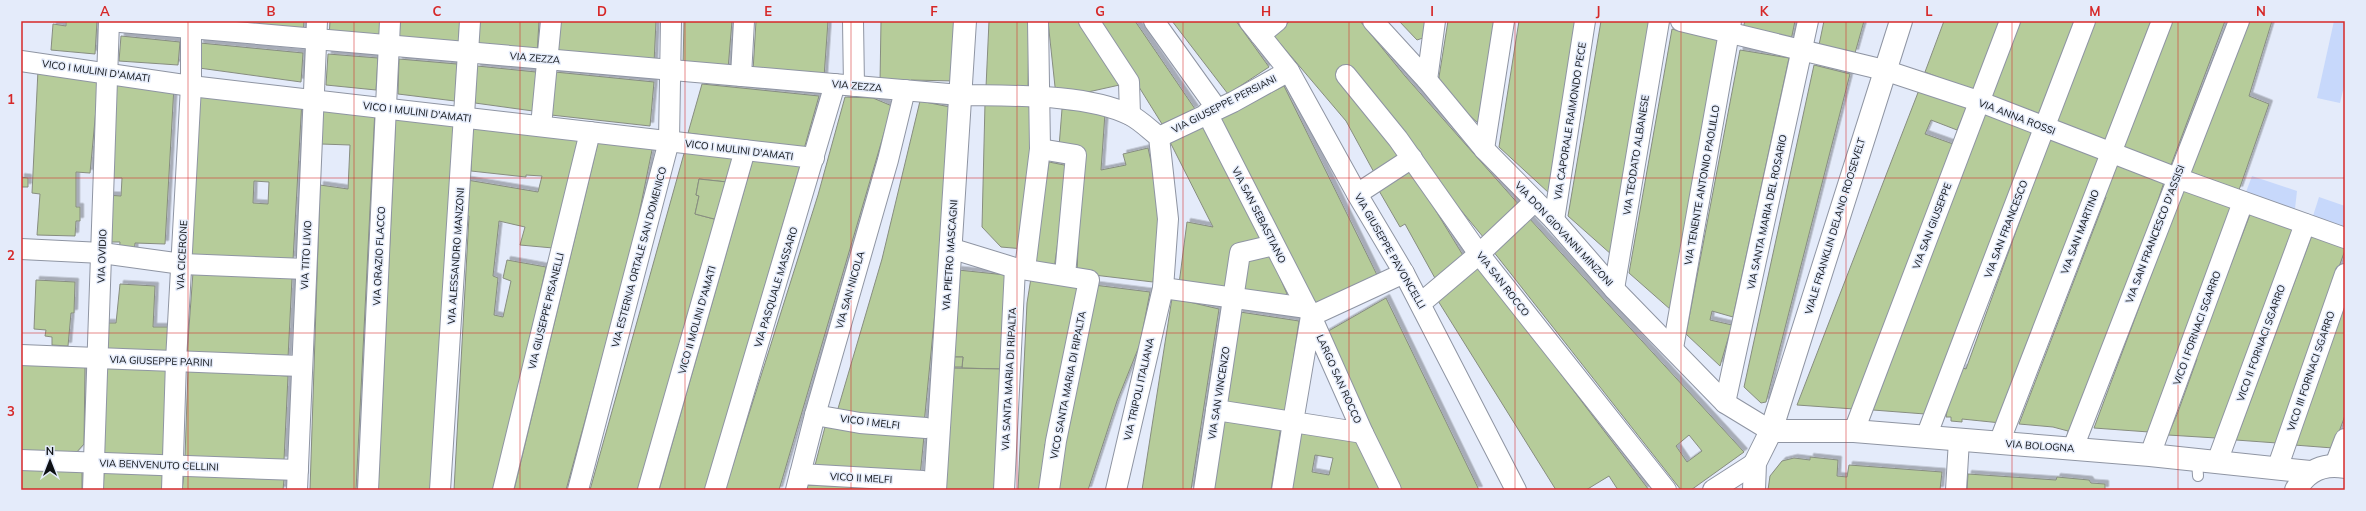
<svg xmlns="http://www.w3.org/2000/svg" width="2366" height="511" viewBox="0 0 2366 511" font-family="Mulish,sans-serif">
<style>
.green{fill:#c7d8fb}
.building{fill:#b6cc9a;stroke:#878d80;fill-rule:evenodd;filter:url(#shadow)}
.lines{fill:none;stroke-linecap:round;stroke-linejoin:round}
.service-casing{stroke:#8f95a3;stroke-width:12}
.minor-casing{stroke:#8f95a3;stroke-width:22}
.tertiary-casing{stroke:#8f95a3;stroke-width:24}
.service{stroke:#fff;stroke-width:10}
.minor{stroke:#fff;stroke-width:20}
.tertiary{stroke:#fff;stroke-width:22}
.grid{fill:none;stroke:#d62828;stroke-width:1;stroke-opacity:0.55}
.labels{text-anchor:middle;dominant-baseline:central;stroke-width:3;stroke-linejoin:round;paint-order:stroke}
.street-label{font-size:10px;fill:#0d1014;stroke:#e4ebfa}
.neatline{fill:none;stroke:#d62828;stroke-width:1.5}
.grid-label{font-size:13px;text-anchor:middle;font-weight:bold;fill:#d62828}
</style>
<defs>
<filter id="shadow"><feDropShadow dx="3.5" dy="-3.5" stdDeviation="0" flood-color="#0004"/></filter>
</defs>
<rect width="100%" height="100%" fill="#e4ebfa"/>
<g class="green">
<polygon points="2334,21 2345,21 2345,82 2340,103 2317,98"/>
<polygon points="2252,176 2297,191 2295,209 2246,192"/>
<polygon points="2319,197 2345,206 2345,227 2313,216"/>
</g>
<g class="building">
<polygon points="66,21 97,21 95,54 51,50 53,24 66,26"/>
<polygon points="201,21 304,21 303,35"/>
<polygon points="330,21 380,21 379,40 329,38"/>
<polygon points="400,21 460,21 458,47 399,42"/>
<polygon points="478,21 539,21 537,55 476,51"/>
<polygon points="558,21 656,21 654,63 557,56"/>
<polygon points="684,21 732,21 728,69 683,66"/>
<polygon points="756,21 828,21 824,77 753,71"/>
<polygon points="881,21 957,21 954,81 911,80 911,85 880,83"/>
<polygon points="989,21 1029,21 1028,89 986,87"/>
<polygon points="1048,21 1084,21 1124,84 1088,92 1056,96"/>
<polygon points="1098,21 1135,21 1195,109 1162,124"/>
<polygon points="1172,21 1236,21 1269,67 1228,94"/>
<polygon points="1290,21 1360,21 1405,76 1521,207 1484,238 1411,150 1376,176 1346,121 1273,35"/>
<polygon points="1399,21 1425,21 1423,38 1417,40"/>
<polygon points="1448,21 1494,21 1478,123 1441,90 1439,77"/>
<polygon points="1519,21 1576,21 1549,193 1499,147"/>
<polygon points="1601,21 1651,21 1612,255 1568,216"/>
<polygon points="1745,21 1795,21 1791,40 1743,28"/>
<polygon points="1824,21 1864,21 1855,53 1819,45"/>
<polygon points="1944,21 2003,21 1973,91 1925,72"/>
<polygon points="2019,21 2075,21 2039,116 1989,97"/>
<polygon points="2094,21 2151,21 2105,142 2056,122"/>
<polygon points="2170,21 2225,21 2171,165 2122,147"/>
<polygon points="2249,21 2272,21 2249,96 2269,104 2239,190 2191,172"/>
<polygon points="1672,29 1718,40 1671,310 1629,273"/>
<polygon points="121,36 180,42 178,65 119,61"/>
<polygon points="200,43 303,53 301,82 199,68"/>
<polygon points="1740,50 1789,58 1733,317 1712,311 1710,320 1732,325 1720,366 1686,334"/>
<polygon points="328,54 378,58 376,90 326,85"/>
<polygon points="399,59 457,64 455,101 398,94"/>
<polygon points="1814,65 1850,74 1766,402 1761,403 1744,387"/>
<polygon points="477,66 536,72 533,111 475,103"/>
<polygon points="38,70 99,77 90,173 76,172 76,207 80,207 80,221 76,221 75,236 37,235 40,194 32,193"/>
<polygon points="555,72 654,82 650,126 551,115"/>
<polygon points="117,80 174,86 165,244 135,243 134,254 119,253 120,242 104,242 106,195 121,196 122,178 111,178"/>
<polygon points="702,84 819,96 804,149 688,133"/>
<polygon points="1284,86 1378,277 1312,309 1218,120"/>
<path d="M200 87 302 99 293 260 191 257ZM254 181 269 182 268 204 253 203Z"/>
<polygon points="1919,90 1967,107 1957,130 1931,120 1925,134 1953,144 1854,409 1797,405"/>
<polygon points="845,97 873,98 892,106 779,490 725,490 818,195"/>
<polygon points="920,101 955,108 924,424 837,412 882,259"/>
<polygon points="985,103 1033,107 1024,249 1001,247 982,227"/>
<polygon points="323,106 375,109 356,490 310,490 320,185 348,189 350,145 321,144"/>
<polygon points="1062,109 1105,113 1101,170 1126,165 1123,154 1148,148 1160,202 1153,282 1077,273 1082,148 1059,147"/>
<polygon points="396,111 454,120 437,490 378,490"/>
<polygon points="1984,114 2033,132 1925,414 1873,410"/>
<polygon points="473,121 579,135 553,248 520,245 525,227 499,221 493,276 498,278 494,315 503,317 511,281 503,278 507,260 546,267 496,490 454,490 469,216 465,215 467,180 538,192 542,176 526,175 526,177 471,171"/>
<polygon points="1204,125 1263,240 1227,289 1179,284 1187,222 1213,227 1170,142"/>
<polygon points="599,138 653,145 632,249 566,490 514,490"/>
<polygon points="2050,138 2099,157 2001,423 1962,419 1962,422 1951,421 1951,417 1946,417 1948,406 1963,368 1966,369"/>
<polygon points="685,150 734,158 727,182 699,179 696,195 699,196 695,214 718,220 639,490 590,490"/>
<polygon points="753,159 800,166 705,490 659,490"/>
<polygon points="2117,160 2164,182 2153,216 2068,434 2068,431 2053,427 2019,424 2106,197 2102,194"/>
<polygon points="1049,162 1069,166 1054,269 1033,265"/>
<polygon points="1411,170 1464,257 1436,280 1405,224 1400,227 1378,189"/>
<polygon points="21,177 28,178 28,187 21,187"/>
<polygon points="699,179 727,182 718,220 695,214 699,196 696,195"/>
<polygon points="2184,187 2234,206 2149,432 2094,428"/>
<polygon points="2251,212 2295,229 2216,438 2168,435 2178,412 2197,359 2195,358"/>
<path d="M1528 217 1744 452 1691 490H1681L1493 251ZM1689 435 1702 451 1687 462 1676 446Z"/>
<polygon points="2312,235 2345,248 2345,250 2277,443 2236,440"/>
<polygon points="1269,252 1287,294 1281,299 1243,294 1245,257"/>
<polygon points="1475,261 1649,490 1618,490 1609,476 1586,490 1556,490 1435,296"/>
<polygon points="958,270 1006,275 1002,369 962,368 963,357 952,357"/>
<polygon points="193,272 292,278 288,358 187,355"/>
<polygon points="1031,278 1081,286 1050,444 1045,444 1042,490 1018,490 1027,303"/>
<polygon points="36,280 75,282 74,313 71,313 68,346 52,345 52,337 45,336 46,330 34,329"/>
<polygon points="120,284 155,286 153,327 168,327 167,352 105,349 106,323 116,323"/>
<polygon points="1094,285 1150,292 1140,344 1117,401 1088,490 1056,490"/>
<polygon points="1172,298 1219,309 1191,490 1142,490"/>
<polygon points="1386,298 1479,490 1401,490 1325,333"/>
<polygon points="2345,303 2345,415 2343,421 2333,448 2294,445"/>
<polygon points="1240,312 1299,321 1285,415 1224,403"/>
<polygon points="952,357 963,357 962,367 952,367"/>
<polygon points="21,364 85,367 84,444 75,454 21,452"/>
<polygon points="107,367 167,370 163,457 101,456"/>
<polygon points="951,368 1002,369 994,490 942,490"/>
<polygon points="188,370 288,376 284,460 185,457"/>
<polygon points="1222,417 1281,426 1271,490 1212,490"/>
<polygon points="825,427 924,436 920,476 813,473"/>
<path d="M1300 429 1355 439 1381 490H1289ZM1315 455 1333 458 1329 475 1312 472Z"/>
<polygon points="1810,457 1838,460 1837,476 1847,477 1849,465 1942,472 1940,490 1768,490 1770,476 1782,461 1794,458 1810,460"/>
<polygon points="21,470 82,472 82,490 21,490"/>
<polygon points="104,473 163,475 162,490 103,490"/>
<polygon points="184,474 284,479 283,490 182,490"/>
<polygon points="1968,474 2056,480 2057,477 2089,480 2091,483 2105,484 2105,490 1967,490"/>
<polygon points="805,485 920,489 804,490"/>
</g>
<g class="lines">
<defs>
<polyline id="service" points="2197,460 2198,476"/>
<g id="minor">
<path d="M109 21 960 95C1009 96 1086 93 1130 115 1140 120 1150 130 1159 137L1168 219 1163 288 1116 490"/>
<polyline points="853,21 854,86"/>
<polyline points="1089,21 1129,82 1130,115"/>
<polyline points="1154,21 1217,109"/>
<polyline points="1249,21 1289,71 1357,194 1404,273 1516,490"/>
<polyline points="1373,21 1427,80 1484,149 1554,220 1614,289 1725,403 1771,431"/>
<polyline points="1681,21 1884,70 1978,101 2177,178 2345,238"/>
<polyline points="1260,35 1277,21"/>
<polyline points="21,61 191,86 814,158"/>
<polyline points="1346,75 1398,139 1479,254 1666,490"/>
<polyline points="741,76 744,21"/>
<polyline points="1427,80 1435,21"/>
<polyline points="1207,113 1311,316 1363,433 1293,422 1311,316"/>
<polyline points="541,126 551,21"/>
<polyline points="1159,137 1233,102 1289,71"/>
<polyline points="1040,149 1076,155 1065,275"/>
<polyline points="1484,149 1504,21"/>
<polyline points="1357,194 1412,158"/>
<polyline points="1554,220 1585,21"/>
<polyline points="950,248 1015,268 1089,280 1056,441 1049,490"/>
<polyline points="21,249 102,253 182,264 306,269"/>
<polyline points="1025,269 1040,149 1038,21"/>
<polyline points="1163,288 1307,308"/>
<polyline points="1614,289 1659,21"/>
<polyline points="1421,303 1479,254 1535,201"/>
<polyline points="1311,316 1404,273"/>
<polyline points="1673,348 1731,21"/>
<polyline points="21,355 301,366"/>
<polyline points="1725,403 1808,21"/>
<polyline points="1216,410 1293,422 1282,490"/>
<polyline points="815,415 860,423 926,428"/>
<polyline points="1854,431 2010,21"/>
<polyline points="1363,433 1391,490"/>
<polyline points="1926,437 2085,21"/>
<polyline points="1999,443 2162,21"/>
<polyline points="2073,448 2239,21"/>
<polyline points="2150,455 2243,202"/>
<polyline points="21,460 298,470"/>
<polyline points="2217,462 2305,224"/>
<polyline points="2335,465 2345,439"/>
<polyline points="2277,469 2345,274"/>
<polyline points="800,474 923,481"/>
<polyline points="93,490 109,21"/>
<polyline points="172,490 176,361 191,86 191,21"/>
<polyline points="297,490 317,21"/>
<polyline points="368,490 390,21"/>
<polyline points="440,490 470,21"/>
<polyline points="503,490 590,132"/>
<polyline points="578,490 669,141 671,21"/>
<polyline points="648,490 745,150"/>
<polyline points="715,490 835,84"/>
<polyline points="796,490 815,415 888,160 905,90"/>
<polyline points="1004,490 1015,268"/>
<polyline points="1204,490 1240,253 1274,245"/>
<polyline points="1713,490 1755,463"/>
<polyline points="1956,490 1959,440"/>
</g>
<g id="tertiary">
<polyline points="1771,431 1854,431 2150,455 2310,472"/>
<polyline points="935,490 965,21"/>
<polyline points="1754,490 1755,463 1771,431 1901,21"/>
<path d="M2296 490C2306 471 2324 463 2345 467"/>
</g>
</defs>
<use href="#service" class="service-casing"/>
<use href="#minor" class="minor-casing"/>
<use href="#tertiary" class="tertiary-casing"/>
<use href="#service" class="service"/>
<use href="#minor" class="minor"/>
<use href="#tertiary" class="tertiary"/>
</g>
<path class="grid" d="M188 21V490M354 21V490M520 21V490M685 21V490M851 21V490M1017 21V490M1183 21V490M1349 21V490M1515 21V490M1681 21V490M1846 21V490M2012 21V490M2178 21V490M21 178H2345M21 333H2345"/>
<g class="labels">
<g class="street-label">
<text transform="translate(535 58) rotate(5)">VIA ZEZZA</text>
<text transform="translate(96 71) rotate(8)">VICO I MULINI D'AMATI</text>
<text transform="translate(857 86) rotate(5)">VIA ZEZZA</text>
<text transform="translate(1224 104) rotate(-27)">VIA GIUSEPPE PERSIANI</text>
<text transform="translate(417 112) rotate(7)">VICO I MULINI D'AMATI</text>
<text transform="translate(2017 117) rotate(21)">VIA ANNA ROSSI</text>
<text transform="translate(1570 121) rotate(-81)">VIA CAPORALE RAIMONDO PECE</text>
<text transform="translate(739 150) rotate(7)">VICO I MULINI D'AMATI</text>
<text transform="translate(1636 155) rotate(-81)">VIA TEODATO ALBANESE</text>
<text transform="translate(1702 185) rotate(-80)">VIA TENENTE ANTONIO PAOLILLO</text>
<text transform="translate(1767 212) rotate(-78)">VIA SANTA MARIA DEL ROSARIO</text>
<text transform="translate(1259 215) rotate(63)">VIA SAN SEBASTIANO</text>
<text transform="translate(1835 226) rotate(-73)">VIALE FRANKLIN DELANO ROOSEVELT</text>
<text transform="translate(1932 226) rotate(-69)">VIA SAN GIUSEPPE</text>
<text transform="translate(2006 229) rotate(-69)">VIA SAN FRANCESCO</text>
<text transform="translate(2080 232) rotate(-69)">VIA SAN MARTINO</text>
<text transform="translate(1564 234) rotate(47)">VIA DON GIOVANNI MINZONI</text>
<text transform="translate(2155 234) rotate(-69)">VIA SAN FRANCESCO D'ASSISI</text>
<text transform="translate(1390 251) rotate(60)">VIA GIUSEPPE PAVONCELLI</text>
<text transform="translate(182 255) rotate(-87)">VIA CICERONE</text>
<text transform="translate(306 255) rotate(-87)">VIA TITO LIVIO</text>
<text transform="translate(950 255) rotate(-86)">VIA PIETRO MASCAGNI</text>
<text transform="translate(102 256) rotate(-88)">VIA OVIDIO</text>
<text transform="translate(379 256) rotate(-87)">VIA ORAZIO FLACCO</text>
<text transform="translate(456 256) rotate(-86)">VIA ALESSANDRO MANZONI</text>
<text transform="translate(639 257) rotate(-75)">VIA ESTERNA ORTALE SAN DOMENICO</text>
<text transform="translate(1503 284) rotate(52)">VIA SAN ROCCO</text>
<text transform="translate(776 287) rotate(-73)">VIA PASQUALE MASSARO</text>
<text transform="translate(850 290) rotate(-74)">VIA SAN NICOLA</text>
<text transform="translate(546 311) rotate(-76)">VIA GIUSEPPE PISANELLI</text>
<text transform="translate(697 320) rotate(-74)">VICO II MOLINI D'AMATI</text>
<text transform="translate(2197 328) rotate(-70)">VICO I FORNACI SGARRO</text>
<text transform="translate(2261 343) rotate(-70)">VICO II FORNACI SGARRO</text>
<text transform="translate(161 361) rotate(2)">VIA GIUSEPPE PARINI</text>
<text transform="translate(2311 371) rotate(-71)">VICO III FORNACI SGARRO</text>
<text transform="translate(1009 379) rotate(-87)">VIA SANTA MARIA DI RIPALTA</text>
<text transform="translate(1339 379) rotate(66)">LARGO SAN ROCCO</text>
<text transform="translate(1068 385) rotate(-79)">VICO SANTA MARIA DI RIPALTA</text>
<text transform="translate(1139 389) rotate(-77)">VIA TRIPOLI ITALIANA</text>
<text transform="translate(1219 393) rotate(-81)">VIA SAN VINCENZO</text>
<text transform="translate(870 422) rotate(7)">VICO I MELFI</text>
<text transform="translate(2040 446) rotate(4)">VIA BOLOGNA</text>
<text transform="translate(159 465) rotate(2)">VIA BENVENUTO CELLINI</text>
<text transform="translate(861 478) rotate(3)">VICO II MELFI</text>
</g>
</g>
<rect width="2366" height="511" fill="none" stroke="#e4ebfa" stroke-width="44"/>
<g transform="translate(50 461)" stroke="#e4ebfa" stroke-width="3" paint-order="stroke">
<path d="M0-3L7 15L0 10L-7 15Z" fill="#0d1014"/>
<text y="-6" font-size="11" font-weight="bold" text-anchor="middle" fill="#0d1014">N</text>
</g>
<rect x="22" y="22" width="2322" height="467" class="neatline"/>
<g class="grid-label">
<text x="105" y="16">A</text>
<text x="271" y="16">B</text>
<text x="437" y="16">C</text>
<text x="602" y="16">D</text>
<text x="768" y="16">E</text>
<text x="934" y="16">F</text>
<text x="1100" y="16">G</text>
<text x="1266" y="16">H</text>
<text x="1432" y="16">I</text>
<text x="1598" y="16">J</text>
<text x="1764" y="16">K</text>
<text x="1929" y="16">L</text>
<text x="2095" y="16">M</text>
<text x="2261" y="16">N</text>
<text x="11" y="104">1</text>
<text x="11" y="260">2</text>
<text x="11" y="416">3</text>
</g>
</svg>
